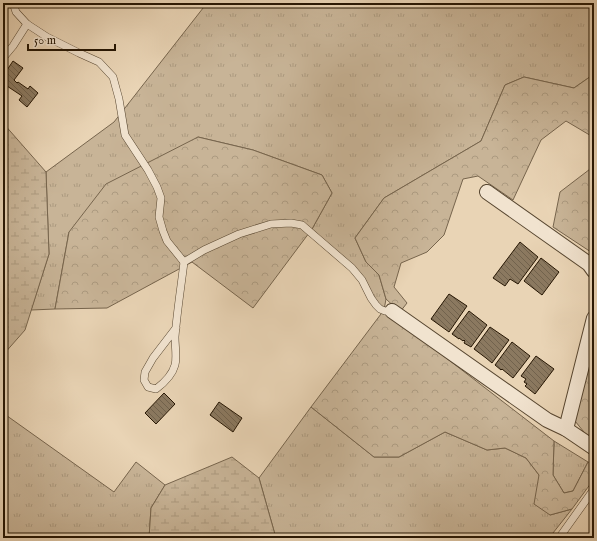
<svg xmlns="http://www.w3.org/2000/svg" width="597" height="541" viewBox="0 0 597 541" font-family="'IM FELL English',serif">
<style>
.grass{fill:url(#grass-tufts);stroke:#77654d}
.forest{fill:url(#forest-crowns);stroke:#77654d}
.wetland{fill:url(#wetland-marsh);stroke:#77654d}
.building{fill:url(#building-back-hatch);stroke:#261603}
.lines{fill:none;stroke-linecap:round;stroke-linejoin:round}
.service-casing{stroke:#574630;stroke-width:8}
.minor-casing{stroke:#574630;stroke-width:16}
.service{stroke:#f1e3cf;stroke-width:7}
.minor{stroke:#f1e3cf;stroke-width:14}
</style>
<defs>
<pattern id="grass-tufts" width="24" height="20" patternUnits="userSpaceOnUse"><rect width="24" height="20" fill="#c8b497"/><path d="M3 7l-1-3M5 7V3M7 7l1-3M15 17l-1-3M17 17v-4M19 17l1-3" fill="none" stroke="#ac9a80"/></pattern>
<pattern id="forest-crowns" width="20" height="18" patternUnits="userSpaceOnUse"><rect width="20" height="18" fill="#c8b497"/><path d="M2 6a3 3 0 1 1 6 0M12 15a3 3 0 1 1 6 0" fill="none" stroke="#ac9a80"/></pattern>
<pattern id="wetland-marsh" width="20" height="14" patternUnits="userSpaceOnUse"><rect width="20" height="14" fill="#c8b497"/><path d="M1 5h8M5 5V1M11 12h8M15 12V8" fill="none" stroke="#ac9a80"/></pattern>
<pattern id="building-back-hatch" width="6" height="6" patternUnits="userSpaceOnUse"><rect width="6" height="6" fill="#8b7960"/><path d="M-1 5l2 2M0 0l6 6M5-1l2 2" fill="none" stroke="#71624d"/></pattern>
</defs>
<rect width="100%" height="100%" fill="#e9d4b5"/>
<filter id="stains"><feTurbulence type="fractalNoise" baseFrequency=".005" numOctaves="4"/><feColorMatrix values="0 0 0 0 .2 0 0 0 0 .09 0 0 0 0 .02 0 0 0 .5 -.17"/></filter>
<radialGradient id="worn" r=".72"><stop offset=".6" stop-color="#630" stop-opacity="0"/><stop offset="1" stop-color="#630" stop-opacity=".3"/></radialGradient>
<g class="grass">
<polygon points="207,3 594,3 594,74 574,88 524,77 505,85 481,141 384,198 355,238 366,262 379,275 386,299 384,310 373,297 354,267 312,229 332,193 322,175 253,150 198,137 69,232 55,309 31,310 49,254 46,172 114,122"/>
<polygon points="311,407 374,457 399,457 445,432 487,450 505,448 526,458 539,475 550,515 572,509 549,538 276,538 259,478"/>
<polygon points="3,413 114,492 136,462 165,485 151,508 149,538 3,538"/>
<polygon points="554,441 588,462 573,491 564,493 553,475"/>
</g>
<g class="forest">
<polygon points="594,74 594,139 593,137 566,121 541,140 513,200 478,176 463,179 444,235 427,252 401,263 394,287 407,303 400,312 386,299 379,275 366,262 355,238 384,198 481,141 505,85 524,77 574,88"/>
<polygon points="198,137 253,150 322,175 332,193 312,229 253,308 192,262 107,308 55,309 69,232 106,184"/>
<polygon points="594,166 594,254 553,227 560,192"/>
<polygon points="384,310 554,441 553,475 564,493 573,491 588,462 594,464 594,479 572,509 550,515 534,504 539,475 526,458 505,448 487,450 445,432 399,457 374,457 311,407"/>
<polygon points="594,346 594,440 588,437 575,421"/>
</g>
<g class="wetland">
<polygon points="3,123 46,172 49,254 25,330 3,355"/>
<polygon points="232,457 259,478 276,538 149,538 151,508 165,485"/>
</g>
<g class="building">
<polygon points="13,61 23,68 14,80 17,83 18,82 28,89 30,86 38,93 27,107 19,100 22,96 7,86 3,92 3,76"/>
<polygon points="520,242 538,257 518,284 510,279 505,286 493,278"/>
<polygon points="541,258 559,272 542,295 524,281"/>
<polygon points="449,294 467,306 449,332 431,319"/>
<polygon points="469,311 487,325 471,347 464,343 465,341 464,340 463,341 459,338 459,339 452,334"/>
<polygon points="490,327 509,340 492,363 486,358 474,349"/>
<polygon points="512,342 530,356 513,378 502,369 501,370 495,365"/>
<polygon points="536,356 554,369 535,394 525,386 527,384 524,382 526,379 521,376"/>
<polygon points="164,393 175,404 156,424 145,413"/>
<polygon points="219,402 242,418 233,432 210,415"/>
</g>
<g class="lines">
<defs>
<g id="service">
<polyline points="13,3 16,12 27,24 47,37 79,53 99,62 113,77 119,99 125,135 148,170 157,187 161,198 159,217 163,231 167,241 184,262"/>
<polyline points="3,58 13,46 27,24"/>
<path d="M176 328 153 358 145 372 144 380 148 387 156 389C164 383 172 376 175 365 177 357 175 346 175 337 177 312 181 287 184 262L204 250 239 234 271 224 291 223 302 225 352 268 362 280 371 298 376 305 380 309 385 311H392"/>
<polyline points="559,538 594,489"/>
</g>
<g id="minor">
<polyline points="487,192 589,264 594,271"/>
<polyline points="392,311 547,420 566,429 594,448"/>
<polyline points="566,429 594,318"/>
</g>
</defs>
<use href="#service" class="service-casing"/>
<use href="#minor" class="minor-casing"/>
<use href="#service" class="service"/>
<use href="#minor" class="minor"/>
</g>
<rect width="597" height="541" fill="none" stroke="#e9d4b5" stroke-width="16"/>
<rect x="4" y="4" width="589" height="533" fill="none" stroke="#261603" stroke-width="2"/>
<rect x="8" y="8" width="581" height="525" fill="none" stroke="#261603"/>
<path d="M28 44v6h87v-6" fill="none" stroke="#261603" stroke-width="2"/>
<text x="34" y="44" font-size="12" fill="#261603" stroke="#f1e3cf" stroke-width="3" paint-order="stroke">50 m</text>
<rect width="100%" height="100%" filter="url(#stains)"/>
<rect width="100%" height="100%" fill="url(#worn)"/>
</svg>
